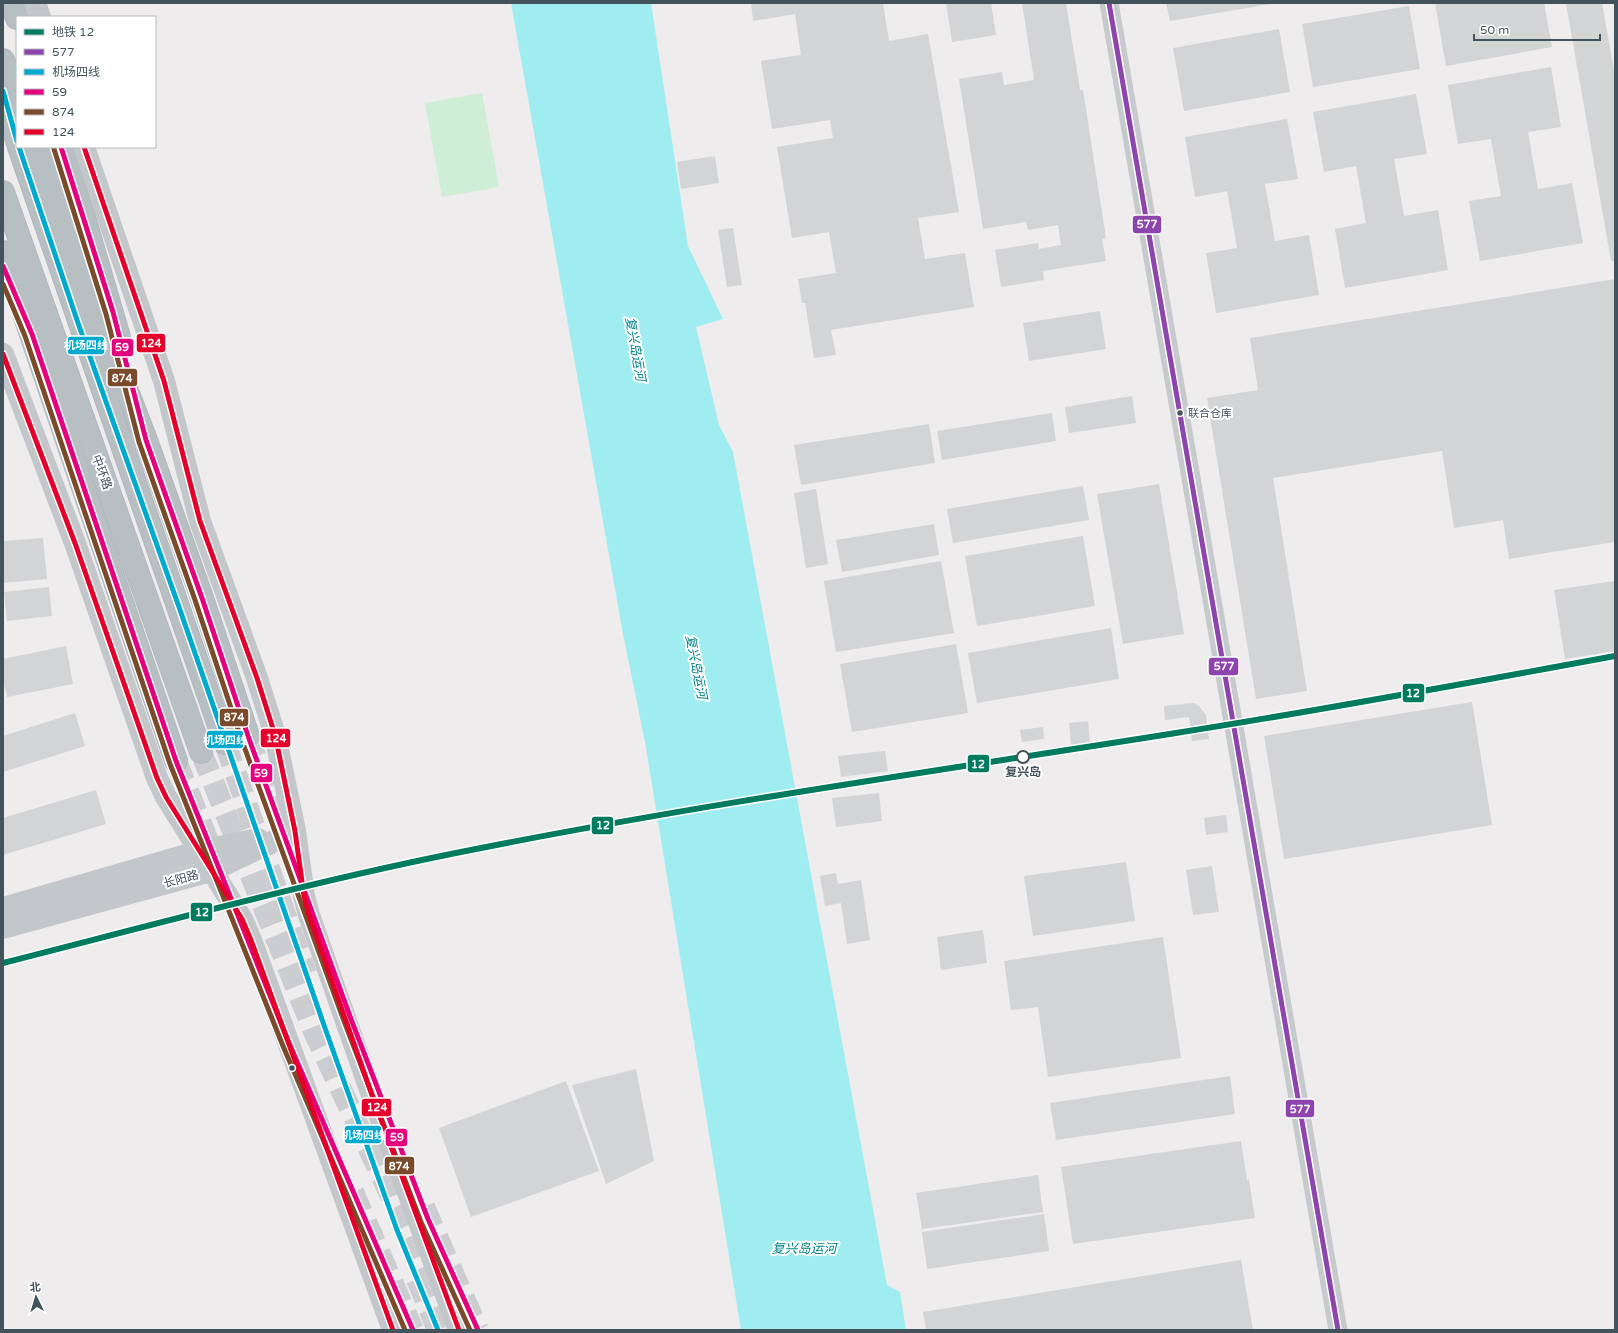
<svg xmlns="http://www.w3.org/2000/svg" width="1618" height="1333" viewBox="0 0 1618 1333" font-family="'Varela Round','Noto Sans SC',sans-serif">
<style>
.green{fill:#ceefd5}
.water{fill:#9fedf1}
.building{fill:#d3d4d6}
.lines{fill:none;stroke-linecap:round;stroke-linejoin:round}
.highway-tunnel{stroke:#cccdd0;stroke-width:22;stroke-dasharray:22 11;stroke-linecap:butt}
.highway-casing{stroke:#b1b8bd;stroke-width:24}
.minor{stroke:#c6cacc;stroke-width:19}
.major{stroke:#c3c7ca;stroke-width:22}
.highway{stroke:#b8bfc2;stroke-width:22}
.bus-1-casing{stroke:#fff;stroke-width:8}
.bus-2-casing{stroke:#fff;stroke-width:8}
.bus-3-casing{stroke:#fff;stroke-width:8}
.bus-4-casing{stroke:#fff;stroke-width:8}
.bus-5-casing{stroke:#fff;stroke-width:8}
.bus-1{stroke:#8e44ad;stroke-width:5}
.bus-2{stroke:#00a9ce;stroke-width:5}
.bus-3{stroke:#e5007d;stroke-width:5}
.bus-4{stroke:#7a4b2a;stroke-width:5}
.bus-5{stroke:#e4002b;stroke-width:5}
.metro-1-casing{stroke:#fff;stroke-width:9}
.metro-1{stroke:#007b5f;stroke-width:6}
.bus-dot{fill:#43535b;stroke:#fff;stroke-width:1.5}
.stop-dot{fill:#fff;stroke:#43535b;stroke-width:2}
.labels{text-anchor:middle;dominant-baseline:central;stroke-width:4;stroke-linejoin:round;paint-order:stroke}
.bus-label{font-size:11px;fill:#43535b;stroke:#fff;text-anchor:start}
.street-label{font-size:12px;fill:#43535b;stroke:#fff}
.stop-label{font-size:12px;font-weight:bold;fill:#43535b;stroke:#fff}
.water-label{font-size:13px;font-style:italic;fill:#048388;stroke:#fff}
.line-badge{stroke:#fff;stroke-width:1.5}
.badge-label{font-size:11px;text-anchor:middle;font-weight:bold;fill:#fff}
</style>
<rect width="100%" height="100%" fill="#eeeced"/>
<polygon class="green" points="482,93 499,187 442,197 425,103"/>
<polygon class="water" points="511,3 651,3 688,246 723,319 696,327 719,425 733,452 887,1285 900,1292 906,1330 741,1330 645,742 623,634"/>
<g class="building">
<polygon points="751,3 883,3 889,41 928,34 959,212 918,218 925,259 965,253 974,307 831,330 836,355 814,358 805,303 802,303 798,279 836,273 829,232 792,238 777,147 833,138 830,120 772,129 761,61 801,55 795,14 753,21"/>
<polygon points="946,3 991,3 996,35 952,42"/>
<polygon points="1022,3 1066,3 1080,90 1083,90 1106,238 1102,239 1106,261 1043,271 1044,280 1001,287 995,250 1038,243 1039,249 1061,245 1058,225 1028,230 1026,222 983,229 959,79 1002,72 1004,85 1034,80"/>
<polygon points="1166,3 1270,3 1270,4 1170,21"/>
<polygon points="1435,3 1544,3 1552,47 1446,66"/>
<polygon points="1566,3 1602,3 1615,76 1615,261 1611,261"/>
<polygon points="1409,6 1420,69 1313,87 1302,24"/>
<polygon points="1279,29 1290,92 1184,111 1173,48"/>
<polygon points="1551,67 1561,127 1528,132 1538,189 1572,183 1583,243 1480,261 1469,201 1501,196 1491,139 1458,144 1448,85"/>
<polygon points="1416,94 1427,154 1394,159 1404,216 1438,210 1448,270 1345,288 1335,229 1366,223 1356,166 1324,172 1313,112"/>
<polygon points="1287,119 1298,179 1265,184 1275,241 1309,235 1319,295 1216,313 1206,253 1237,248 1227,191 1195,197 1185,137"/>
<polygon points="715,156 719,183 681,189 677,162"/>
<polygon points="733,228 742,285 727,287 718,230"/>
<polygon points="1615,279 1615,542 1509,559 1503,520 1454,528 1442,451 1273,478 1307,691 1256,699 1207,398 1258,390 1250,338"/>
<polygon points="1100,311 1106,349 1029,361 1023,323"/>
<polygon points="1132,396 1136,423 1069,433 1065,407"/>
<polygon points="1052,413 1056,441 942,460 937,431"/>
<polygon points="929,424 935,463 801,485 794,445"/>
<polygon points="1159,484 1184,634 1123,644 1097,494"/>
<polygon points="1083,486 1089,520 953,543 947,509"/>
<polygon points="816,489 828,564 806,568 794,493"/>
<polygon points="934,524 939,555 842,572 836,540"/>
<polygon points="1083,536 1095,606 977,626 965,556"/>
<polygon points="43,538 47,579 3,583 3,541"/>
<polygon points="941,561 954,633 836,652 824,581"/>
<polygon points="1615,581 1615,651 1565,659 1554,590"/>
<polygon points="49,587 52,616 7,621 4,592"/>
<polygon points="1111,628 1119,679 977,703 968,653"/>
<polygon points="956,644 968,713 852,732 840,664"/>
<polygon points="66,646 73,684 7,697 3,679 3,659"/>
<polygon points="1472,702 1492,825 1284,859 1264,736"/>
<polygon points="1194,703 1199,706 1206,715 1209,739 1192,741 1189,717 1165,720 1164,706"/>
<polygon points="75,713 85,746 3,772 3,736"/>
<polygon points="1088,721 1090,743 1071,745 1069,723"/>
<polygon points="1043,727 1044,739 1022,742 1020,730"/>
<polygon points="885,751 888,771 841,777 838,756"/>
<polygon points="96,790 106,824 3,855 3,818"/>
<polygon points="879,793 882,821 836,827 832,798"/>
<polygon points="1226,815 1228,832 1206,835 1204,818"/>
<polygon points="1126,862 1135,921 1033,936 1024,876"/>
<polygon points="1212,866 1219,912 1193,915 1186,870"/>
<polygon points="836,873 838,884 861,880 870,940 847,944 841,903 825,906 820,876"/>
<polygon points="983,930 987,963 941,970 937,937"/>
<polygon points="1163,937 1181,1058 1048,1077 1038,1007 1011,1010 1004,961"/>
<polygon points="636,1069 654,1161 606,1184 572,1085"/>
<polygon points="1230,1076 1235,1114 1056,1140 1050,1103"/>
<polygon points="566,1081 599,1171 471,1217 439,1128"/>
<polygon points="1241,1141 1247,1180 1249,1180 1255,1218 1073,1244 1061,1167"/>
<polygon points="1038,1175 1043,1212 922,1229 916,1193"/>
<polygon points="1044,1214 1049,1251 927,1269 922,1232"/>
<polygon points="1241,1260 1253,1330 926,1330 923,1312"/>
</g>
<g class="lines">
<g class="highway-tunnel">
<polyline points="248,736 291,854"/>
<polyline points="225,743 306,974"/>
<polyline points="201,752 315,1034 437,1294"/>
<polyline points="176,761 218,866"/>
<polyline points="353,1192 413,1330"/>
<polyline points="424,1207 478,1330"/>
<polyline points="417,1279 438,1330"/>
</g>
<defs>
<g id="highway">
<polyline points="11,3 17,18"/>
<polyline points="3,60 17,90"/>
<polyline points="3,91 17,141"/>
<path d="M19 147C86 346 157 544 225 743"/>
<polyline points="41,147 98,315 146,440 202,598 248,736"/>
<polyline points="61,147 76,190 119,337"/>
<polyline points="3,192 201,752"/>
<polyline points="3,252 176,761"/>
</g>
</defs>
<use href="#highway" class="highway-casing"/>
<polyline class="minor" points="1109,3 1338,1330"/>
<g class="major">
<polyline points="35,3 40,17"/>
<polyline points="84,147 164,381 200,521 257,678 275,735 295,831 304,896 309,915 373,1098 459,1330"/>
<polyline points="3,354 75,543 157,778 166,797 242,919 251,940 393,1330"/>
<polyline points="3,908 200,851 258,839"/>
<polyline points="3,928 211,871 295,831"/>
</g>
<use href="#highway" class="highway"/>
<defs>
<polyline id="bus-1" points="1109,3 1338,1330"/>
<g id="bus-2">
<polyline points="3,91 17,141"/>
<polyline points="19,147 78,323 179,607 325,1028 397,1230 438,1330"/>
</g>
<g id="bus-3">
<polyline points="61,147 113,312 146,440 202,598 248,736 351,1019 428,1219 478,1330"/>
<polyline points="3,266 32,334 176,761 289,1043 413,1330"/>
</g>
<g id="bus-4">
<polyline points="54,149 106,314 139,442 195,600 241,738 344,1021 421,1222 470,1330"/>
<polyline points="3,284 25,336 170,764 283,1046 405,1330"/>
</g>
<g id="bus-5">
<polyline points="84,147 164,381 200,521 257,678 275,735 295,831 304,896 309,915 373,1098 459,1330"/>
<polyline points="3,354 75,543 157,778 166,797 242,919 251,940 393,1330"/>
</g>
</defs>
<use href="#bus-1" class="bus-1-casing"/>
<use href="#bus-2" class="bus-2-casing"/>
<use href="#bus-3" class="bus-3-casing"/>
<use href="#bus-4" class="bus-4-casing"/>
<use href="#bus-5" class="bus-5-casing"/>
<use href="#bus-1" class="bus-1"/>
<use href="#bus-2" class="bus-2"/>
<use href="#bus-3" class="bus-3"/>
<use href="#bus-4" class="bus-4"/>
<use href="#bus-5" class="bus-5"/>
<defs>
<path id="metro-1" d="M3 963C160 923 317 880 476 849 708 803 943 770 1176 733 1323 710 1469 683 1615 656"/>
</defs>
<use href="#metro-1" class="metro-1-casing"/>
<use href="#metro-1" class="metro-1"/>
</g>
<g class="bus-dot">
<circle cx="1180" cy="413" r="3.5"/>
<circle cx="292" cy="1068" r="3.5"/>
</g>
<circle class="stop-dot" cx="1023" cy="757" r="6"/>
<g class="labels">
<g class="bus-label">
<text x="1188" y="413">联合仓库</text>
</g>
<g class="street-label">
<text transform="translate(102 472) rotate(70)">中环路</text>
<text transform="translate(181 879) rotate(-15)">长阳路</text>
</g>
<g class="stop-label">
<text x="1023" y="772">复兴岛</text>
</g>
<g class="water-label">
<text transform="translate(635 349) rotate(80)">复兴岛运河</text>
<text transform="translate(696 667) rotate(79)">复兴岛运河</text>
<text x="804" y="1249">复兴岛运河</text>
</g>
</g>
<g class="line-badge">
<rect x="1132" y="215" width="30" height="19" rx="4" fill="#8e44ad"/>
<rect x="136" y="333" width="30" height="20" rx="4" fill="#e4002b"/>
<rect x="67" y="336" width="38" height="19" rx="4" fill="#00a9ce"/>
<rect x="111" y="338" width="23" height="19" rx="4" fill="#e5007d"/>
<rect x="107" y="368" width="31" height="19" rx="4" fill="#7a4b2a"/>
<rect x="1208" y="657" width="31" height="19" rx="4" fill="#8e44ad"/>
<rect x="1402" y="683" width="23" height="20" rx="4" fill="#007b5f"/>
<rect x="219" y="708" width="30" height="19" rx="4" fill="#7a4b2a"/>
<rect x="260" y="728" width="31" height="20" rx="4" fill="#e4002b"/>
<rect x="206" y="730" width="38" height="19" rx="4" fill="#00a9ce"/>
<rect x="967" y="754" width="23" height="19" rx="4" fill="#007b5f"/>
<rect x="250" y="763" width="23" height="20" rx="4" fill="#e5007d"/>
<rect x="591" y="816" width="23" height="19" rx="4" fill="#007b5f"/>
<rect x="190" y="902" width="23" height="20" rx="4" fill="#007b5f"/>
<rect x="361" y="1098" width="31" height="19" rx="4" fill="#e4002b"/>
<rect x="1285" y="1099" width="30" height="19" rx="4" fill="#8e44ad"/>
<rect x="344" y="1125" width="38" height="19" rx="4" fill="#00a9ce"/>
<rect x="385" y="1128" width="23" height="19" rx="4" fill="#e5007d"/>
<rect x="384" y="1156" width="31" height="19" rx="4" fill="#7a4b2a"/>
</g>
<g class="badge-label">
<text x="1147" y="228">577</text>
<text x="151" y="347">124</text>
<text x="86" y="349">机场四线</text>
<text x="122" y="351">59</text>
<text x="122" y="382">874</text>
<text x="1224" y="670">577</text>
<text x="1413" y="697">12</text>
<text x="234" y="721">874</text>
<text x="276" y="742">124</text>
<text x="225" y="744">机场四线</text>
<text x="978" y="768">12</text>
<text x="261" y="777">59</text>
<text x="603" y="829">12</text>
<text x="202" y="916">12</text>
<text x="377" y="1111">124</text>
<text x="1300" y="1113">577</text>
<text x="363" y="1139">机场四线</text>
<text x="397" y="1141">59</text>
<text x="399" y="1170">874</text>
</g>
<rect width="1618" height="1333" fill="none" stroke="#43535b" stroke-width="8"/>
<rect x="16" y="16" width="140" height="132" fill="#ffffff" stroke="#b4babd"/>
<rect x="24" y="29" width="20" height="6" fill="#007b5f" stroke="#b4babd"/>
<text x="52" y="36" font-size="12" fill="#43535b">地铁 12</text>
<rect x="24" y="49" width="20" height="6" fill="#8e44ad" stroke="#b4babd"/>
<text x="52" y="56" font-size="12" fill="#43535b">577</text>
<rect x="24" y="69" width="20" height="6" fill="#00a9ce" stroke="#b4babd"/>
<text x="52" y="76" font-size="12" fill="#43535b">机场四线</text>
<rect x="24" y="89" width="20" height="6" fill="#e5007d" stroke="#b4babd"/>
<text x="52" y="96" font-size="12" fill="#43535b">59</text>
<rect x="24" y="109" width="20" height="6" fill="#7a4b2a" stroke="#b4babd"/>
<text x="52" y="116" font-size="12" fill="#43535b">874</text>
<rect x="24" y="129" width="20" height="6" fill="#e4002b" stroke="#b4babd"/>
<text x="52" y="136" font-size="12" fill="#43535b">124</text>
<g transform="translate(36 1297) rotate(355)" stroke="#ffffff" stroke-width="3" paint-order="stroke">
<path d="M0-3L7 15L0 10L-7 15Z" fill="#43535b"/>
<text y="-6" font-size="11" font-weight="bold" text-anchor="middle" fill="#43535b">北</text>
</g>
<path d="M1474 34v6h126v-6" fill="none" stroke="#43535b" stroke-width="2"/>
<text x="1480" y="34" font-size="12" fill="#43535b" stroke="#ffffff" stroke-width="3" paint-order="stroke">50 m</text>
</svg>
